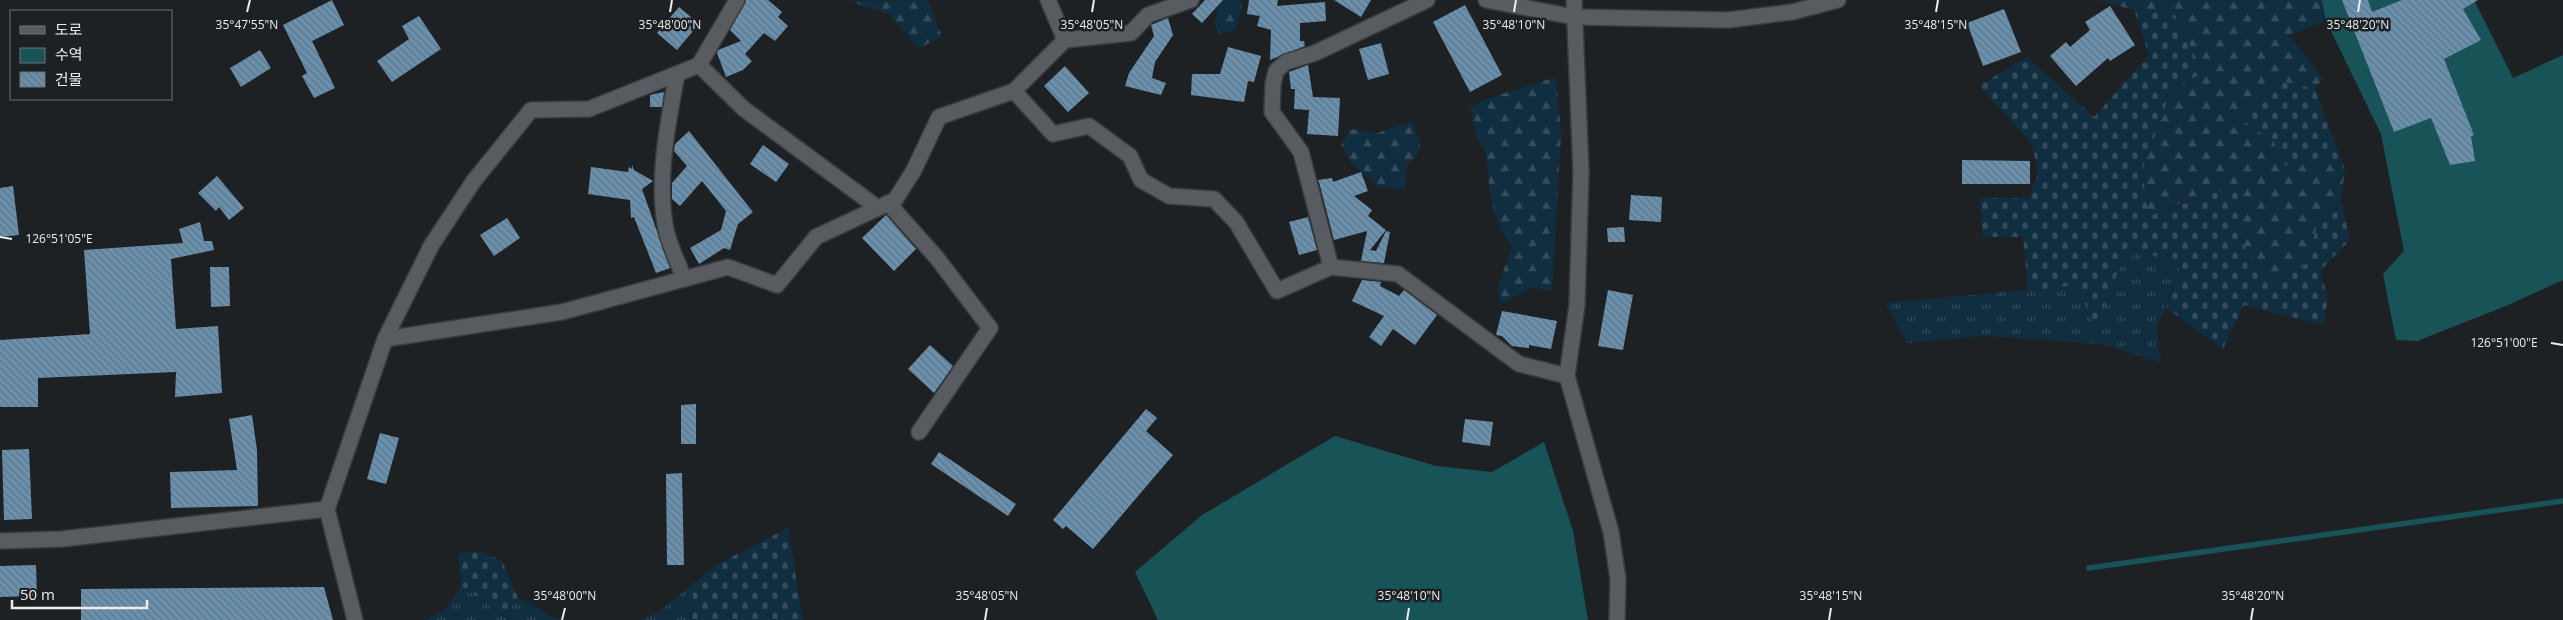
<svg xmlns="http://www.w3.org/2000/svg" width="2563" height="620" viewBox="0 0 2563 620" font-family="'Open Sans','Noto Sans KR',sans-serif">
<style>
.grass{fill:url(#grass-tufts)}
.forest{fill:url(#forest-firs)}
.cemetery{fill:url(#cemetery-stones)}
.water{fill:#185358}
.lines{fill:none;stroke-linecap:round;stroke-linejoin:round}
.stream{stroke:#185358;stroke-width:5.5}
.building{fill:url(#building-back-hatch)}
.minor-casing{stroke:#393c3e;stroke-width:18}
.tertiary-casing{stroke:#393c3e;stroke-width:18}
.minor{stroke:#585c60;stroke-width:15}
.tertiary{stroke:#585c60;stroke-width:15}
.ticks{fill:none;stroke:#eaecee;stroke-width:2}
.ticks-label{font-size:12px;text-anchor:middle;fill:#eaecee;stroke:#1d2124;stroke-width:5;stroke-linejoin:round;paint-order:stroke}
</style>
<defs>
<pattern id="grass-tufts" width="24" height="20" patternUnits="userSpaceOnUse" patternTransform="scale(1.25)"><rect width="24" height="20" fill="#112d40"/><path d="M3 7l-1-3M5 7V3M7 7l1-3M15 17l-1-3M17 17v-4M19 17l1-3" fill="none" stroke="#344c5c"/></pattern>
<pattern id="forest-firs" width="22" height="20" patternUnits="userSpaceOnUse" patternTransform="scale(1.25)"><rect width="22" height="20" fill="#112d40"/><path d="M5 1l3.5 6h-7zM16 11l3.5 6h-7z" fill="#344c5c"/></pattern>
<pattern id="cemetery-stones" width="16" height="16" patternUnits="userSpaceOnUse" patternTransform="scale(1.25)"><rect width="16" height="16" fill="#112d40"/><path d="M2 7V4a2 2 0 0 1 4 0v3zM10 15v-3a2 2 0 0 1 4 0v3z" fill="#344c5c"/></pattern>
<pattern id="building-back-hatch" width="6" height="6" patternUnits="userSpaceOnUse" patternTransform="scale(1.25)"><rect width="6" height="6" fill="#6b90ac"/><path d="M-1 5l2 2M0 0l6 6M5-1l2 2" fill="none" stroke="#5e7689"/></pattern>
</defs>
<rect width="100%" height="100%" fill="#1d2124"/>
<g class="grass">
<polygon points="2129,243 2180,269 2156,330 2162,363 2101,344 1986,336 1907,343 1885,303 2076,285 2096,327"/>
<polygon points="694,583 691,620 640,620 659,612"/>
<polygon points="461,585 504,616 518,597 559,620 425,620 446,609"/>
</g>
<g class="forest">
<polygon points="928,0 942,37 919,48 888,14 848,1"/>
<polygon points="1222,0 1243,0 1236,29 1220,34 1214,22"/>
<polygon points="2097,0 2322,0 2326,21 2289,35 2323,78 2315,89 2277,80 2273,140 2286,166 2313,157 2345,170 2341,200 2321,213 2306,264 2274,285 2242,243 2242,184 2173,206 2149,216 2142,171 2170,92 2203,71 2175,15 2134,10"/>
<polygon points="1556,77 1561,133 1552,291 1531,287 1502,304 1497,289 1512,247 1498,224 1490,194 1486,154 1476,135 1470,108 1483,100"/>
<path d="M1412 121C1420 144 1427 148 1406 167L1405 190 1379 187 1351 163 1341 145 1351 129 1378 133Z"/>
</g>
<g class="cemetery">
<polygon points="2134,10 2175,15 2203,72 2170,93 2142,171 2149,216 2242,183 2242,243 2274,285 2306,264 2321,213 2341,200 2350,240 2320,271 2328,298 2323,325 2244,305 2223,349 2166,308 2180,269 2129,243 2096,328 2076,285 2028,291 2023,237 1983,237 1979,198 2028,198 2038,174 2032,144 1979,86 2027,57 2094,117 2149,55"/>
<polygon points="2277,80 2315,89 2345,170 2313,157 2286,166 2273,140 2236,119"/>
<polygon points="788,528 803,620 691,620 694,583 716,565"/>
<polygon points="478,551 502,561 518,597 504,616 461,585 458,554"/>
</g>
<g class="water">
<polygon points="2322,0 2474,0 2513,78 2563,55 2563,280 2506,306 2417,341 2396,340 2383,274 2404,251 2381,134 2326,21"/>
<polygon points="1335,436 1436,466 1492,472 1544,442 1573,531 1588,620 1158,620 1135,572 1202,515"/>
</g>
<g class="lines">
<polyline class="stream" points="2089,568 2563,501"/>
</g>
<g class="building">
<polygon points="332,0 344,25 312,41 335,88 314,98 302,76 307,73 283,25"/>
<polygon points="746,0 768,0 782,12 778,17 788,26 775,41 764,33 745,54 752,61 743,70 726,77 717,53 718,50 741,41 730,30"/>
<polygon points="1205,0 1223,0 1202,23 1192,14"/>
<polygon points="1249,0 1278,0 1277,6 1325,2 1326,21 1300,23 1300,41 1304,41 1305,46 1270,60 1271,30 1257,26 1260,16 1247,14"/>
<polygon points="1334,0 1371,0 1361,17"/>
<polygon points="2342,0 2368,0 2372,12 2402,0 2478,0 2463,9 2481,40 2444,59 2474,135 2471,136 2475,161 2450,165 2431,118 2394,132"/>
<polygon points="1465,5 1502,75 1470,92 1433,22"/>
<polygon points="2110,6 2135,45 2110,61 2108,58 2076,86 2050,56 2066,42 2070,47 2090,30 2085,22"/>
<polygon points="679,7 699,24 677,50 657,33"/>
<polygon points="2004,9 2021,52 1983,66 1967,23"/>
<polygon points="419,16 441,49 392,82 377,61 409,39 402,26"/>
<polygon points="1168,18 1173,35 1155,62 1152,78 1166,83 1161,95 1125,86 1129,73 1154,36 1151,25"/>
<polygon points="1381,43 1389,74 1368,80 1359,49"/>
<polygon points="1228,47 1261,56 1254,82 1248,81 1244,102 1191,95 1192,74 1220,74"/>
<polygon points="260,50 271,68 241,87 230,68"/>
<polygon points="1308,65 1313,97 1340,98 1338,136 1307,134 1309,110 1294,109 1295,89 1291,89 1289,72"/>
<polygon points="1065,66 1089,93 1068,112 1044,86"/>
<polygon points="664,92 662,107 650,107 650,95"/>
<polygon points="689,131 753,212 738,224 730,250 724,248 699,264 690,248 721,230 726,211 702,181 680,206 672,199 672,183 687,166 674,151 675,144"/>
<polygon points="763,145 789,164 776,182 750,164"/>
<polygon points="1962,160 2030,161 2030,184 1962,184"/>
<polygon points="632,165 634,170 653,181 642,189 670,268 656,273 634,217 631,218 630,200 588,194 591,167 628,172 629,167 632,169"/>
<polygon points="1361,172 1368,191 1354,196 1372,210 1368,216 1386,230 1370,250 1376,251 1386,231 1390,232 1384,263 1361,261 1367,231 1334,240 1319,182 1318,180 1332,178 1333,182"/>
<polygon points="217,176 244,208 229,220 219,207 216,211 198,193"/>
<polygon points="13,186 19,235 0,237 0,188"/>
<polygon points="1631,195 1662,197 1661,222 1629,220"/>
<polygon points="886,215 916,249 894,271 862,238"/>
<polygon points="1308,217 1317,250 1299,255 1289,222"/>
<polygon points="507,218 520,238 494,256 480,235"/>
<polygon points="200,222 204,241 212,241 214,250 171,259 176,329 218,326 222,393 175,397 176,372 38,378 38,407 0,407 0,340 90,334 84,250 183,243 179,229"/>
<polygon points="1624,227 1625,242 1608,242 1607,228"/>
<polygon points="210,267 229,267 230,306 211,307"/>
<polygon points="1362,280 1381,282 1380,286 1399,296 1404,290 1437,315 1415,345 1393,329 1381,346 1369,337 1384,316 1352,301"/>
<polygon points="1608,290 1633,295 1623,350 1598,346"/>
<polygon points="1502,311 1557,321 1551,349 1529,345 1529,348 1512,346 1502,336 1496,335"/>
<polygon points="930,345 953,366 934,393 908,369"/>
<polygon points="696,404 696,444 681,444 681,405"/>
<polygon points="1146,409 1157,418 1146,431 1173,455 1093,549 1066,526 1063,529 1053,520"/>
<polygon points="252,415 257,450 258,506 171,508 170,472 237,470 229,419"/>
<polygon points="1465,419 1493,422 1490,446 1462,442"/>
<polygon points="380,433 399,438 386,484 367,479"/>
<polygon points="29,449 32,519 4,520 2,450"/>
<polygon points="939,452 1016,504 1008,516 931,464"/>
<polygon points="682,473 684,565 667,565 666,474"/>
<polygon points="36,565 37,596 0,597 0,566"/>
<polygon points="324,587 333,620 81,620 81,589"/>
</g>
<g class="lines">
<defs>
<g id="minor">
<polyline points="1048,0 1065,40"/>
<polyline points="1486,0 1574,17 1728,20 1792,12 1838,0"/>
<polyline points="699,65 744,109 878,208"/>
<polyline points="1014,91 1065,40 1131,33 1148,15 1191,0"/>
<polyline points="888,203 937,258 990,328 919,432"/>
<polyline points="1331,267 1301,152 1272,112 1273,84 1276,71 1286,62 1315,53 1427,0"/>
<polyline points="684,279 728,267 777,285 816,237 895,200 914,170 939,117 1014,91 1053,134 1089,126 1130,156 1141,180 1169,196 1214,199 1236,222 1277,291 1331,267 1398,274 1519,364 1567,376"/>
<path d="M385 339 562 312 684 279C678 261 667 242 665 224 657 175 668 123 677 74"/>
<polyline points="327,509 385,339 431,246 473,182 531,110 589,109 699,65 737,0"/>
</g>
<g id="tertiary">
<polyline points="1574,0 1581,171 1577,305 1567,376 1611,532 1618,579 1617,620"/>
<polyline points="0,541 62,539 327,509 355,620"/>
</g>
</defs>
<use href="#minor" class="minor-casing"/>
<use href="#tertiary" class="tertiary-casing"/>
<use href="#minor" class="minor"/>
<use href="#tertiary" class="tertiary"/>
</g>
<path class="ticks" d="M247 12 250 0M670 12 672 0M1092 12 1094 0M1514 12 1516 0M1936 12 1938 0M2358 12 2360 0M0 237 12 239M2551 343 2563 345M562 620 565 608M985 620 987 608M1407 620 1409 608M1829 620 1831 608M2251 620 2253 608"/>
<g class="ticks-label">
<text x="1514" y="29">35°48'10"N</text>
<text x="247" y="29">35°47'55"N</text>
<text x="670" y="29">35°48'00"N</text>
<text x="1092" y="29">35°48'05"N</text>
<text x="1936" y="29">35°48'15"N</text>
<text x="2358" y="29">35°48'20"N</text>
<text x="59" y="243">126°51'05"E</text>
<text x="2504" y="347">126°51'00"E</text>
<text x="565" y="600">35°48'00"N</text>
<text x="987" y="600">35°48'05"N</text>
<text x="1409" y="600">35°48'10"N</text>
<text x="1831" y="600">35°48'15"N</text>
<text x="2253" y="600">35°48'20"N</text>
</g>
<rect x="10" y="10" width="162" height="90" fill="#1d2124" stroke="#6f7275"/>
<rect x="20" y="26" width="25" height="8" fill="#585c60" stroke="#6f7275"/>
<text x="55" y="35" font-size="15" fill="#eaecee">도로</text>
<rect x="20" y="48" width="25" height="15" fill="#185358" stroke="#6f7275"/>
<text x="55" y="60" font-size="15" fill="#eaecee">수역</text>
<rect x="20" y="72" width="25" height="15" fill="url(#building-back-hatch)" stroke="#6f7275"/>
<text x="55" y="85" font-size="15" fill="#eaecee">건물</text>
<path d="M12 600v8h135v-8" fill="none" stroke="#eaecee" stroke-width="2.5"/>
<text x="20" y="600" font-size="15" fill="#eaecee" stroke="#1d2124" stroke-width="4" paint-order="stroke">50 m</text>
</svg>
